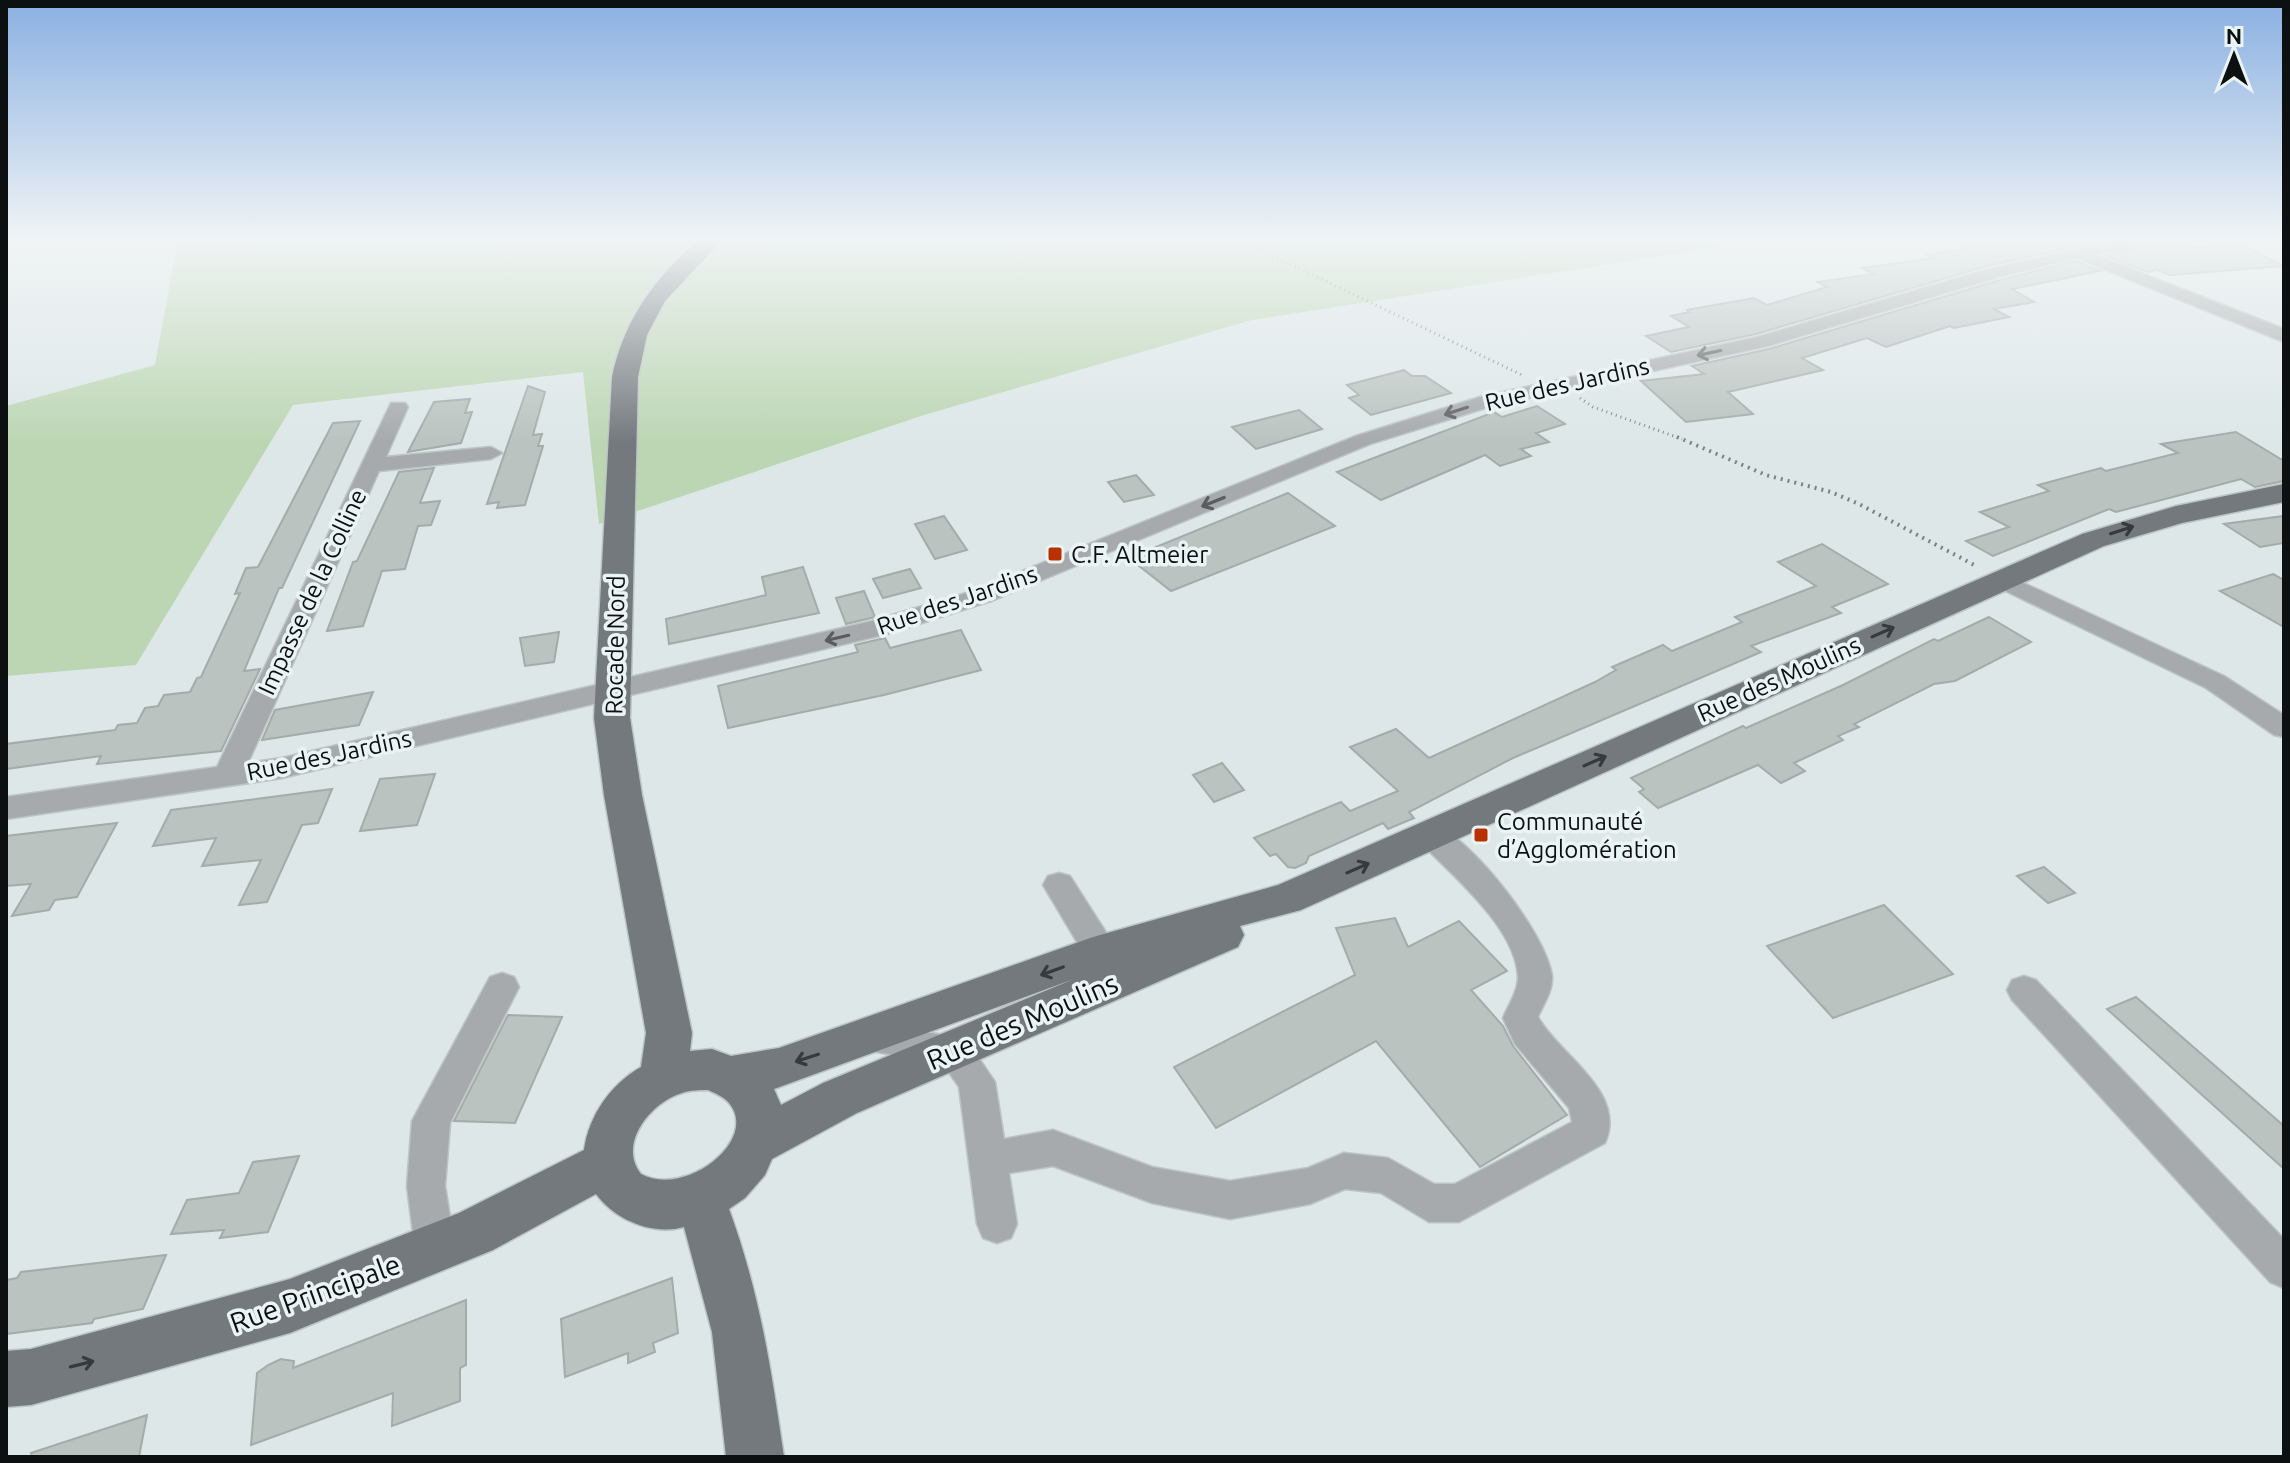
<svg xmlns="http://www.w3.org/2000/svg" width="2290" height="1463" viewBox="0 0 2290 1463" font-family="Ubuntu,sans-serif">
<style>
.green{fill:#bcd6b3}
.building{fill:#bac3bf;stroke:#a4aca9;stroke-width:2}
.lines{fill:none;stroke-linecap:round;stroke-linejoin:round}
.minor-casing{stroke:#bcc5c5;stroke-width:3}
.major-casing{stroke:#bcc5c5;stroke-width:3}
.path-far1{stroke:#7b8283;stroke-width:3;stroke-dasharray:1 4;stroke-linecap:butt}
.path{stroke:#7b8283;stroke-width:4;stroke-dasharray:2 5;stroke-linecap:butt}
.minor{fill:#a7aaac;fill-rule:evenodd}
.major{fill:#73797d;fill-rule:evenodd}
.oneway{stroke:#5a5d5e}
.oneway2{stroke:#353a3c}
.poi-dot{fill:#ba3100;stroke:#eaf4f5;stroke-width:3}
.labels{text-anchor:middle;dominant-baseline:central;stroke-width:7;stroke-linejoin:round;paint-order:stroke}
.street-label{font-size:24px;fill:#0c1010;stroke:#eaf4f5}
.poi-label{font-size:24px;fill:#0c1010;stroke:#eaf4f5;text-anchor:start}
.near-street-label{font-size:28px;fill:#0c1010;stroke:#eaf4f5}
</style>
<rect width="100%" height="100%" fill="#dde7e8"/>
<polygon class="green" points="178,238 1778,238 1252,320 924,415 599,524 583,372 293,405 136,665 6,676 6,406 155,365"/>
<g class="building">
<polygon points="1949,238 2116,238 1987,266 1756,334 1671,352 1646,336 1689,327 1671,316 1689,312 1687,310 1754,298 1767,305 1827,287 1818,282 1873,274 1862,268 1935,258 1928,255 1967,248"/>
<polygon points="2175,238 2192,238 2193,248 2239,243 2284,266 2170,275 2157,270 2147,272 2106,256"/>
<polygon points="2076,261 2100,271 2012,289 2034,302 1994,309 2009,317 1954,328 1950,326 1886,347 1867,338 1802,358 1823,370 1728,392 1753,414 1686,422 1641,381 1704,374 1692,366 1769,349 2000,280"/>
<polygon points="1404,370 1412,376 1425,376 1451,393 1371,415 1349,398 1359,395 1347,385"/>
<polygon points="528,386 545,392 533,435 542,434 538,446 543,446 525,505 497,508 499,502 487,504"/>
<polygon points="470,399 465,413 472,412 461,443 408,452 434,402"/>
<polygon points="1537,406 1565,424 1536,433 1549,442 1521,449 1531,456 1500,466 1485,455 1381,500 1337,472 1494,412 1502,417"/>
<polygon points="1299,410 1322,429 1256,449 1232,427"/>
<polygon points="360,421 282,588 279,588 244,671 260,669 221,751 97,764 101,756 6,769 6,744 115,730 118,725 137,723 145,708 158,706 164,695 190,692 197,678 201,677 240,593 235,594 246,568 258,567 333,423"/>
<polygon points="2236,432 2284,461 2284,481 2255,487 2241,479 2116,512 2109,509 1993,556 1966,541 2009,527 1980,512 2049,491 2038,485 2101,468 2106,471 2178,453 2161,444"/>
<polygon points="434,468 420,503 440,501 431,525 418,526 405,569 382,571 363,626 327,631 353,562 357,561 399,472"/>
<polygon points="1136,475 1154,495 1124,502 1108,482"/>
<polygon points="1288,493 1335,526 1171,591 1129,558"/>
<polygon points="944,516 967,550 935,559 915,524"/>
<polygon points="2284,516 2284,543 2260,547 2224,524"/>
<polygon points="1822,544 1888,584 1832,607 1841,613 1751,646 1761,652 1513,758 1409,812 1414,818 1388,829 1383,823 1309,856 1306,863 1295,868 1288,867 1276,854 1270,856 1254,838 1341,802 1350,811 1398,791 1350,747 1396,729 1429,758 1595,682 1616,670 1612,667 1663,645 1672,651 1742,622 1735,617 1816,586 1778,562"/>
<polygon points="803,567 819,613 669,644 666,619 766,595 762,577"/>
<polygon points="910,569 921,588 883,598 873,579"/>
<polygon points="2273,574 2284,580 2284,627 2220,591"/>
<polygon points="864,591 875,617 846,624 836,598"/>
<polygon points="1989,617 2031,642 1955,681 1934,684 1854,724 1859,727 1838,736 1843,740 1794,763 1805,771 1781,783 1758,765 1658,808 1639,792 1644,789 1631,778 1743,726 1746,728 1843,685 1934,639 1938,641"/>
<polygon points="961,630 981,670 884,695 728,728 718,686 858,652 855,645 885,638 890,648"/>
<polygon points="559,632 554,662 525,666 520,638"/>
<polygon points="373,692 359,725 262,740 275,710"/>
<polygon points="1222,763 1244,790 1214,802 1193,775"/>
<polygon points="435,774 417,825 360,831 380,779"/>
<polygon points="332,789 318,823 302,825 267,902 239,905 261,860 202,866 216,838 153,846 171,810"/>
<polygon points="117,823 77,897 55,900 49,910 12,916 31,884 6,886 6,836"/>
<polygon points="2044,867 2075,893 2048,903 2017,876"/>
<polygon points="1884,905 1953,974 1833,1018 1767,946"/>
<polygon points="1395,918 1408,947 1459,921 1507,971 1471,990 1503,1026 1513,1046 1567,1115 1480,1167 1376,1041 1216,1128 1174,1067 1355,975 1336,928"/>
<polygon points="2136,997 2284,1126 2284,1169 2107,1009"/>
<polygon points="508,1015 562,1017 515,1123 454,1121"/>
<polygon points="299,1156 268,1232 220,1238 224,1230 171,1234 187,1200 239,1193 253,1162"/>
<polygon points="166,1255 143,1309 94,1319 92,1323 6,1334 6,1280 17,1278 21,1272"/>
<polygon points="672,1278 678,1333 653,1343 655,1352 628,1363 628,1353 565,1377 561,1319"/>
<polygon points="466,1300 466,1365 460,1368 460,1401 392,1426 393,1393 251,1445 257,1373 268,1365 281,1359 294,1361 293,1368"/>
<polygon points="147,1415 139,1457 32,1457 31,1453"/>
</g>
<g class="lines">
<defs>
<g id="minor">
<polygon points="2133,238 2172,238 2096,255 2284,329 2284,342 2076,258 1999,277 1768,346 1492,406 1370,444 991,601 887,634 282,778 6,819 6,797 217,767 391,403 405,403 408,407 386,457 491,447 502,453 491,459 379,471 248,763 282,758 872,621 973,591 1356,436 1480,397 1757,337 1988,269"/>
<polygon points="2000,572 2224,676 2284,715 2284,737 2274,735 2206,688 1991,584 1988,579"/>
<path d="M1432 824C1470 835 1548 936 1552 977 1553 991 1543 1005 1538 1017 1559 1055 1628 1092 1605 1143L1459 1222H1429L1381 1193 1345 1189 1310 1204 1230 1219 1152 1203 1053 1166 1009 1173 1017 1224 1011 1238 997 1243 983 1238 977 1224 959 1087 943 1064 855 1048 849 1037 855 1026 867 1022 966 1039 995 1082 1004 1139 1053 1130 1152 1167 1230 1181 1308 1168 1344 1153 1388 1158 1434 1184H1455L1572 1122 1569 1108 1515 1044 1503 1018C1508 1006 1518 991 1518 977 1516 928 1453 876 1421 843L1417 835 1421 827Z"/>
<polygon points="1059,873 1070,876 1123,959 1128,969 1123,979 1111,983 1099,979 1043,885 1048,876"/>
<polygon points="502,973 514,977 519,987 450,1123 445,1186 455,1248 449,1262 435,1268 421,1262 415,1248 407,1186 412,1121 490,977"/>
<polygon points="2024,976 2036,980 2284,1239 2284,1288 2270,1282 2012,1000 2007,990 2012,980"/>
</g>
<path id="major" d="M701 238H724L665 301 647 335 638 377 630 718 642 795 692 1033 690 1051 712 1049 731 1056 779 1048 1093 937 1278 885 2082 534 2176 506 2284 484V502L2182 523 2104 546 1301 910 1240 926 1244 935 1238 947 857 1113 772 1159 765 1175 745 1198 729 1209C760 1294 771 1368 784 1457H726L712 1332 684 1227C653 1236 615 1220 596 1194L493 1250 290 1333 31 1405 6 1407V1351L31 1349 290 1279 459 1213 584 1150C589 1115 611 1084 641 1067L646 1033 604 795 594 718 612 377C624 319 656 276 701 238ZM1074 979 823 1083 781 1105 774 1089ZM708 1090C715 1093 724 1097 729 1103 760 1140 685 1198 641 1174 617 1144 651 1102 682 1093 690 1090 699 1090 708 1090Z"/>
</defs>
<use href="#minor" class="minor-casing"/>
<use href="#major" class="major-casing"/>
<g class="path-far1">
<polyline points="1236,238 1522,375"/>
<polyline points="1580,398 1593,407 1682,439"/>
</g>
<polyline class="path" points="1677,437 1766,475 1831,492 1859,504 1978,567"/>
<use href="#minor" class="minor"/>
<use href="#major" class="major"/>
</g>
<defs><path id="oneway-shaft" d="M-6 0H5M1.5-3L5.5 0L1.5 3" fill="none" stroke-width="1.6" stroke-linecap="round" stroke-linejoin="round" transform="scale(2)"/></defs>
<g class="oneway">
<use href="#oneway-shaft" transform="translate(1709 353) rotate(168)"/>
<use href="#oneway-shaft" transform="translate(1456 411) rotate(162)"/>
<use href="#oneway-shaft" transform="translate(1213 502) rotate(158)"/>
<use href="#oneway-shaft" transform="translate(837 638) rotate(167)"/>
</g>
<g class="oneway2">
<use href="#oneway-shaft" transform="translate(2122 530) rotate(-18)"/>
<use href="#oneway-shaft" transform="translate(1883 632) rotate(-24)"/>
<use href="#oneway-shaft" transform="translate(1595 761) rotate(-24)"/>
<use href="#oneway-shaft" transform="translate(1358 868) rotate(-24)"/>
<use href="#oneway-shaft" transform="translate(1052 971) rotate(160)"/>
<use href="#oneway-shaft" transform="translate(807 1058) rotate(162)"/>
<use href="#oneway-shaft" transform="translate(82 1364) rotate(-14)"/>
</g>
<linearGradient id="sky" x2="0" y2="1"><stop stop-color="#8ab0e2"/><stop offset="0.54" stop-color="#f0f4f5"/><stop offset="1" stop-color="#f0f4f5" stop-opacity="0"/></linearGradient>
<rect width="2290" height="443" fill="url(#sky)"/>
<g class="poi-dot">
<rect x="1047" y="546" width="16" height="16" rx="4"/>
<rect x="1473" y="827" width="16" height="16" rx="4"/>
</g>
<g class="labels">
<g class="street-label">
<text transform="translate(1567 384) rotate(-13)">Rue des Jardins</text>
<text transform="translate(312 592) rotate(-65)">Impasse de la Colline</text>
<text transform="translate(957 600) rotate(-19)">Rue des Jardins</text>
<text transform="translate(615 645) rotate(-89)">Rocade Nord</text>
<text transform="translate(1779 679) rotate(-24)">Rue des Moulins</text>
<text transform="translate(329 755) rotate(-12)">Rue des Jardins</text>
</g>
<g class="poi-label">
<text x="1071" y="554">C.F. Altmeier</text>
<text x="1497" y="821">Communauté<tspan x="1497" dy="28">d’Agglomération</tspan></text>
</g>
<g class="near-street-label">
<text transform="translate(1022 1021) rotate(-23)">Rue des Moulins</text>
<text transform="translate(315 1293) rotate(-20)">Rue Principale</text>
</g>
</g>
<rect width="2290" height="1463" fill="none" stroke="#0c1010" stroke-width="16"/>
<g transform="translate(2234 56)" stroke="#eaf4f5" stroke-width="6" paint-order="stroke">
<path d="M0-6L14 30L0 20L-14 30Z" fill="#0c1010"/>
<text y="-12" font-size="22" font-weight="bold" text-anchor="middle" fill="#0c1010">N</text>
</g>
</svg>
